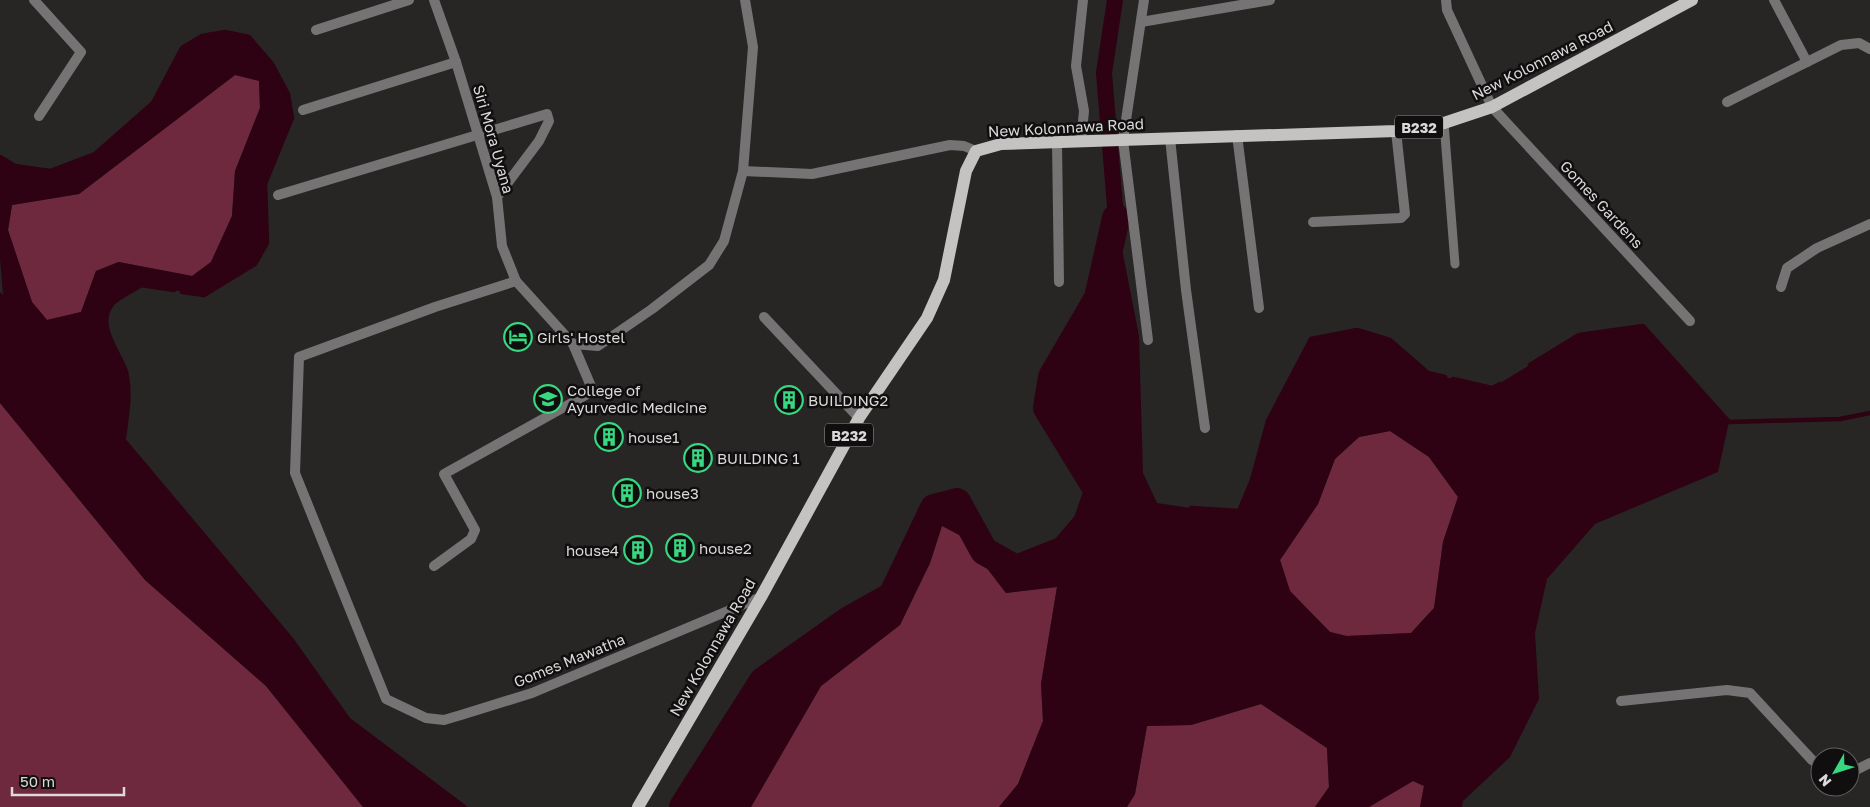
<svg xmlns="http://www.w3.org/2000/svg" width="1870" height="807" viewBox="0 0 1870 807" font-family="'Golos Text',sans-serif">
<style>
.green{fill:#6e293e}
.water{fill:#2e0212;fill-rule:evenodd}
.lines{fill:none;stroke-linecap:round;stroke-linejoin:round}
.stream{stroke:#2e0212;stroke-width:4.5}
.canal{stroke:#2e0212;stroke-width:16}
.river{stroke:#2e0212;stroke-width:28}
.lane{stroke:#757373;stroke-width:9}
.street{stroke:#757373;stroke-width:10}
.primary{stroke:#c5c2c2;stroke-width:12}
.labels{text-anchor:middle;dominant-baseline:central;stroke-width:5;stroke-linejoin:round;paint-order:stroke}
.shield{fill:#100e0e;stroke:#9f9c9d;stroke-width:1}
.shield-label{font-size:14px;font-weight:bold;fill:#dcd9da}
.street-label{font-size:15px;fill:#dcd9da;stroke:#100e0e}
.poi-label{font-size:15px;fill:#dcd9da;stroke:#100e0e;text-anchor:start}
</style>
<rect width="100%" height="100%" fill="#282525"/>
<g class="green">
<polygon points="235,75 259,80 260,108 235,171 232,216 211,262 192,276 118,262 96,271 81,312 47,320 32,302 8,230 12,205 79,194"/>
<polygon points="0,403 145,580 266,686 363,807 0,807"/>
<polygon points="1390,431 1429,457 1458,497 1443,542 1434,608 1411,633 1346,636 1330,632 1290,591 1280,560 1318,504 1335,459 1359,437"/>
<polygon points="942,525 963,537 1006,593 1057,587 1041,684 1043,721 1018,784 999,807 751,807 821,686 900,625 930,563"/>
<polygon points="1261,704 1327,748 1329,787 1315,807 1127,807 1135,794 1147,726 1191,725"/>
<polygon points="1413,781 1424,786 1420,807 1369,807"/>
</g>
<g class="water">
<path d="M225 32 249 37 272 64 288 94 292 118 265 184 267 243 255 264 204 295 141 285C133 291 119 297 112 304 95 326 120 352 126 372 131 394 126 415 124 437L293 638 350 718 468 807H363L266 686 145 580 0 403V292L3 295 0 259V157L15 166 50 171 95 154 153 103 182 48 202 36ZM235 75 259 81 260 108 235 171 232 216 211 262 192 276 119 262 96 271 81 312 47 320 32 302 8 230 12 205 79 194Z"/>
<path d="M1116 218 1139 336 1143 473 1157 503 1190 508 1239 511 1252 480 1268 421 1311 339 1357 330 1390 340 1428 373 1492 388 1579 335 1643 326 1729 422 1718 472 1595 524 1547 579 1535 633 1539 699 1510 757 1463 801 1462 807H1420L1424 786 1413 781 1369 807H1315L1329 787 1327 748 1261 704 1191 725 1147 726 1135 794 1127 807H999L1018 784 1043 721 1041 684 1057 587 1006 593 963 537 942 526 930 563 900 625 821 686 751 807H683L763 681 849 620 892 596 934 508 957 502 984 551 1016 569 1064 550 1087 523 1098 490 1047 408 1052 377 1098 298ZM1390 431 1429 457 1458 497 1443 542 1434 608 1411 633 1347 636 1330 632 1290 591 1280 560 1318 504 1335 459 1359 437Z"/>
</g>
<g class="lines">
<g class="stream">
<polyline points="0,157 15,166 50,171 95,154 153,103 182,48 202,36 225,32 249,37 272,64 288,94 292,118 265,184 267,243 255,264 204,295 182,292"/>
<polyline points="1530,365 1579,335 1643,326 1729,422 1840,419 1870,413"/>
<polyline points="1453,379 1492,388 1500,384"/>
<path d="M124 437C127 415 131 394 126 372 120 352 95 326 112 304 119 297 133 291 141 285L174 290"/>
<polyline points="1191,508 1239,511 1252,480 1268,421 1311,339 1357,330 1390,340 1428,373 1445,377"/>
</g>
<polyline class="canal" points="1115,0 1104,73 1116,218"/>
<polyline class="river" points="683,807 763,681 849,620 892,596 934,508 957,502 984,551 1016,569 1064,550 1087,523 1098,491 1047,408 1052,377 1098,298 1116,218"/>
<polyline class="lane" points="1444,123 1455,264"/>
<g class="street">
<polyline points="34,0 81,52 39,116"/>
<polyline points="434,0 456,62 497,197 502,246 516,281 573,344 598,346 652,309 709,265 724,241 743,171 753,47 745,0"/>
<polyline points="1144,0 1123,140 1148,340"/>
<polyline points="1446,0 1447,10 1492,107 1690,321"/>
<polyline points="1774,0 1807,62"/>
<polyline points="1141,22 1270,0"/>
<polyline points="316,30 409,0"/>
<polyline points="1727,102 1841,45 1859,43 1870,49"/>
<polyline points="303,110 456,62"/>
<polyline points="1237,135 1259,308"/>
<polyline points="1170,138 1186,290 1205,428"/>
<polyline points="1081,142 1084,111 1076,66 1083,0"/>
<polyline points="1057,143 1059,282"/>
<polyline points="743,171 812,174 950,145 964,146 976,151"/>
<polyline points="278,195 547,114 549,121 539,141 497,197"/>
<polyline points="1313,222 1401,218 1405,214 1396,131"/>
<polyline points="516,281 435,307 299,357 295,473 386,699 426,718 444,720 461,715 532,693 761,597"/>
<polyline points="1781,287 1787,268 1817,248 1870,224"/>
<polyline points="764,317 859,418"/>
<polyline points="434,566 471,539 475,530 444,474 593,391 573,344"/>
<polyline points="1621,701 1727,690 1750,693 1812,760 1820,765"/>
<polyline points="1850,771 1854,771 1870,763"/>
</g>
<polyline class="primary" points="638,807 761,597 859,418 927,318 944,280 966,171 976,151 1001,144 1396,131 1444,123 1492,107 1692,0"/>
</g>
<defs>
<symbol id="hotel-ring" viewBox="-11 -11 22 22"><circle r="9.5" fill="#100e0e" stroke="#37d880" stroke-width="1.5"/><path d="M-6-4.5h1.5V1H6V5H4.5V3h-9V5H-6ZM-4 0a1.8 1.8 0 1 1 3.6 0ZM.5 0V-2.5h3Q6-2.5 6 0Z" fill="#37d880"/></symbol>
<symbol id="school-ring" viewBox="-11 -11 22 22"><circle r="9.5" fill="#100e0e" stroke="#37d880" stroke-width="1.5"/><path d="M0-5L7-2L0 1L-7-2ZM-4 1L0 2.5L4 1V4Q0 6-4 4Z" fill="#37d880"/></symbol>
<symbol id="building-ring" viewBox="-11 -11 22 22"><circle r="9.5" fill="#100e0e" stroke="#37d880" stroke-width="1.5"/><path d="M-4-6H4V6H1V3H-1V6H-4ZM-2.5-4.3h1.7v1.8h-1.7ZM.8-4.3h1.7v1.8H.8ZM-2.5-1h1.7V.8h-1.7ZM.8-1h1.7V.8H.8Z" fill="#37d880"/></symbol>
</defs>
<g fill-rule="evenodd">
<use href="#hotel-ring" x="502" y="321" width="32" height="32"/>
<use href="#school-ring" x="532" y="383" width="32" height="32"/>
<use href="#building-ring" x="773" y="384" width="32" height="32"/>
<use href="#building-ring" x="593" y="421" width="32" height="32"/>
<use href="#building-ring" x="682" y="442" width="32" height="32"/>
<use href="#building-ring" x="611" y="477" width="32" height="32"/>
<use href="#building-ring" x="664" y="532" width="32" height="32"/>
<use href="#building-ring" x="622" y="534" width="32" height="32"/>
</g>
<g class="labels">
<g class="shield">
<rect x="1395" y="115.5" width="48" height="23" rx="4"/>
<rect x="825" y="423.5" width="48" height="23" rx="4"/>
</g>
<g class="shield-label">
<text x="1419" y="127">B232</text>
<text x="849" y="435">B232</text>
</g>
<g class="street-label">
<text transform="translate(1542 60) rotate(-27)">New Kolonnawa Road</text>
<text transform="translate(1066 127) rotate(-3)">New Kolonnawa Road</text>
<text transform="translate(494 139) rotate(74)">Siri Mora Uyana</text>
<text transform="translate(1602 204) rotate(47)">Gomes Gardens</text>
<text transform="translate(712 647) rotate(-60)">New Kolonnawa Road</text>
<text transform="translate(569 660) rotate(-22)">Gomes Mawatha</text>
</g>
<g class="poi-label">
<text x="537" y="337">Girls' Hostel</text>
<text x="567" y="390">College of<tspan x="567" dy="17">Ayurvedic Medicine</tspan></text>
<text x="808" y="400">BUILDING2</text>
<text x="628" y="437">house1</text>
<text x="717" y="458">BUILDING 1</text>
<text x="646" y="493">house3</text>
<text x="699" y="548">house2</text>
<text x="619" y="550" text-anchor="end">house4</text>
</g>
</g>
<g transform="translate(1835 772) rotate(231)"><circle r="24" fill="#100e0e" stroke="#625f60"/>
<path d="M0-4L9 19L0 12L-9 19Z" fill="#37d880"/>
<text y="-8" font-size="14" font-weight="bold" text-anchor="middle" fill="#dcd9da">N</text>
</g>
<path d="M12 787v8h112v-8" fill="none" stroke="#dcd9da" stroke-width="2.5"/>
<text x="20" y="787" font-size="15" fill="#dcd9da" stroke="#100e0e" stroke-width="4" paint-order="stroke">50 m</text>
</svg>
